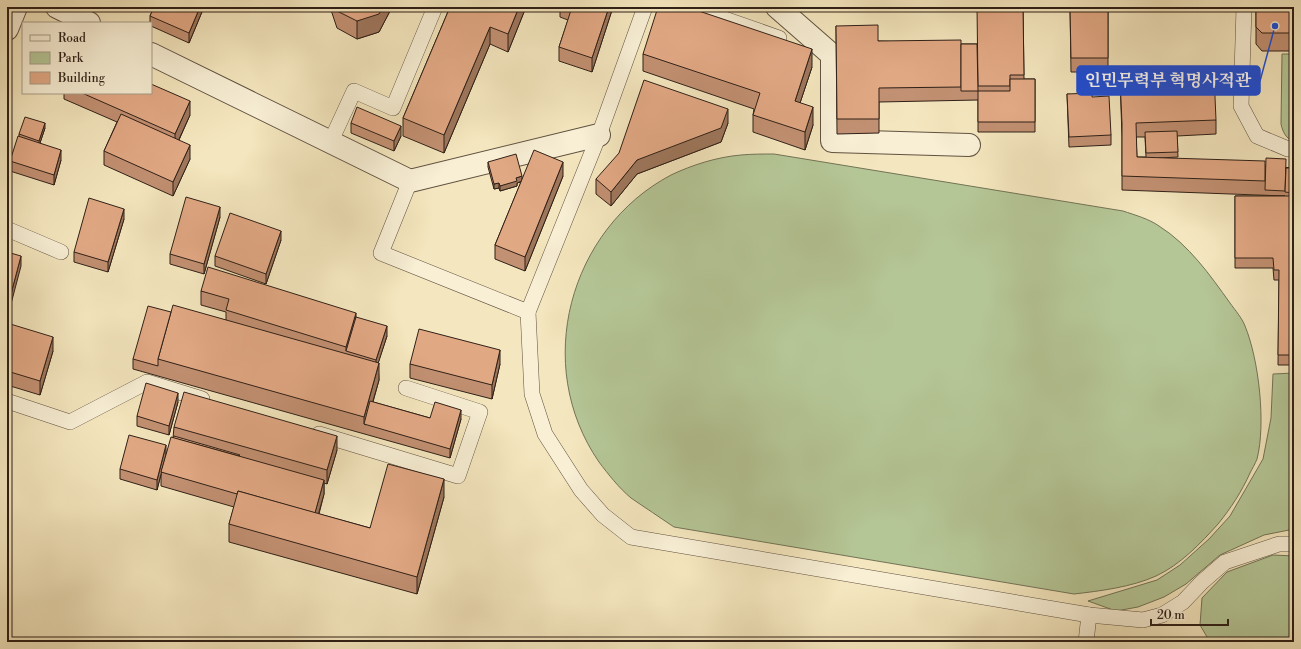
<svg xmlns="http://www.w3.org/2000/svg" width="1301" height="649" viewBox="0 0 1301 649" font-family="'Libre Bodoni','Noto Serif KR',serif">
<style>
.green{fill:#b5c696;stroke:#727356}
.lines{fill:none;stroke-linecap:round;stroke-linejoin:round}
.lane-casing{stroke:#605241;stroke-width:16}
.street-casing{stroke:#605241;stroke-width:24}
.lane{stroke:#f8efd5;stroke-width:15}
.street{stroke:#f8efd5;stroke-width:22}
.wall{fill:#c29072;stroke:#2f2017;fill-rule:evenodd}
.shaded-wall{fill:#9e765c;stroke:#2f2017}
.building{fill:#e1a884;stroke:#2f2017}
.leader{fill:none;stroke:#1d4ed8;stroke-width:1.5}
.callout-dot{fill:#1d4ed8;stroke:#f8efd5;stroke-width:1.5}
.callout{fill:#1d4ed8;stroke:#1d4ed8;stroke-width:1.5}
.callout-label{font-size:17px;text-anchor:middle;font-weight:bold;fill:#fff}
</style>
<rect width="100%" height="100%" fill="#f4e6be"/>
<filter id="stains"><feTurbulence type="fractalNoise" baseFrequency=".005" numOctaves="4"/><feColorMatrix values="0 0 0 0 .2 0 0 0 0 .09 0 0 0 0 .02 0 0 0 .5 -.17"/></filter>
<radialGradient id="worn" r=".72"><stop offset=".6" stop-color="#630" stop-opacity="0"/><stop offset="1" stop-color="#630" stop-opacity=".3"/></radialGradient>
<g class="green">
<path d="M1282 54H1294V142C1286 138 1283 133 1281 124Z"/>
<path d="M774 154 1123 211C1135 215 1149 219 1159 226 1189 245 1210 275 1230 303 1235 310 1242 318 1245 326 1259 360 1266 424 1257 459 1255 464 1252 469 1250 473 1242 491 1231 508 1218 524 1201 543 1180 565 1156 576 1132 587 1100 591 1074 594L674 527C660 517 645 508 631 498 619 488 608 474 599 462 532 365 569 229 671 175 692 165 717 157 741 155 752 154 763 154 774 154Z"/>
<polygon points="1294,373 1294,529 1264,535 1220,555 1186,584 1164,597 1138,607 1116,611 1088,601 1157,580 1180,565 1209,539 1230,516 1263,459 1271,418 1273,374"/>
<polygon points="1273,555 1294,556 1294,642 1210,642 1200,625 1202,598 1227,572"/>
</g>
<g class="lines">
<defs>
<g id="lane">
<polyline points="645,7 599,135 528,312 532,394 545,434 581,490 603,515 631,537 1089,615 1143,620 1162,615 1183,602 1202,582 1225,562 1279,544 1294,544"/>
<polyline points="690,7 779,38"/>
<polyline points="1244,7 1241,106 1257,136 1288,149 1294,149"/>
<polyline points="330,143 354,91 393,108 435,7"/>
<polyline points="410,181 381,253 528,312"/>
<polyline points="7,229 61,252"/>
<polyline points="7,401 70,422 147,382 202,399"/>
<polyline points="319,434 458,476 480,412 406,388"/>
<polyline points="1086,642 1089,615"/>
</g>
<g id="street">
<polyline points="57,7 89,23"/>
<polyline points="777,7 832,55 832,141 969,145"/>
<polyline points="7,29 16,7"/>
<polyline points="151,54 410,181 599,135"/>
</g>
</defs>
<use href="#lane" class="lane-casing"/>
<use href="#street" class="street-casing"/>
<use href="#lane" class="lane"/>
<use href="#street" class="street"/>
</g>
<g class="wall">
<polygon points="154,7 204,7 189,43 151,26 151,23 150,23 150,16"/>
<polygon points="330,7 390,7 390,11 379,32 357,39 337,28"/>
<polygon points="450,7 526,7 508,52 490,44 444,153 403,136 403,118"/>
<polygon points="560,7 613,7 592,72 559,61 559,47 568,20 560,17"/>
<polygon points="1023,7 1024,79 1035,79 1035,132 978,132 978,100 879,102 879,133 837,134 836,26 878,41 961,44 977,44"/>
<polygon points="1070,7 1108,7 1108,72 1071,72"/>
<polygon points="1256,7 1294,7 1294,51 1262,51 1256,44"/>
<polygon points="643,54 812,67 800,103 813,125 805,150 753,132 753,115 754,109 643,71"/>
<path d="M1120 78 1216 120V134L1177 136 1178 157 1159 158 1294 168V230H1292V231H1294V365H1278L1279 280H1274L1273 268H1235V196H1285L1122 190V137ZM1136 137H1145L1146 157H1137Z"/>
<polygon points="64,93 151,93 190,115 179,140 190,159 173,196 104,165 104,151 117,122 64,99"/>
<polygon points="1067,94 1092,97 1111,135 1111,145 1069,147"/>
<polygon points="351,123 401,136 394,151 351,133"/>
<polygon points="728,123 721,142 637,174 611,206 596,194 596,179"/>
<polygon points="45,128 40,143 61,160 54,185 10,171 10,161 19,136 19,134"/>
<polygon points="488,162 522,179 563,176 525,271 495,259 495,245 521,182 517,183 517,186 500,191 499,188 494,189 488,167"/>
<polygon points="220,217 204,274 170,264 170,254"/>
<polygon points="124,219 108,272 74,262 74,252"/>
<polygon points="281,240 266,284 215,266 215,256"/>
<polygon points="201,291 356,317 387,336 378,363 379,380 373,402 430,418 461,419 450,458 133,369 133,359 171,312 226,320 226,312 201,305"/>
<polygon points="7,323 53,351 40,395 7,385"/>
<polygon points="410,364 500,364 492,399 410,378"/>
<polygon points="178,402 169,435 137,426 137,416"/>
<polygon points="174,427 337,450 327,484 324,483 324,494 319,514 370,528 444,497 417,594 229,542 229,524 234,507 161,486 161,474 157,490 120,479 120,469 166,454 173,438"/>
</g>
<g class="shaded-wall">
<polygon points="200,7 204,7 189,43 189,33"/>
<polygon points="383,7 390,7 390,11 379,32 357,39 357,21"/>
<polygon points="519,7 526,7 508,52 508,34"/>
<polygon points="609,7 613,7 592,72 592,58"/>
<polygon points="490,27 490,44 444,153 444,135"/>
<polygon points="812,49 812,67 795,118 795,101"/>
<polygon points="190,101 190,115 175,148 175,134"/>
<polygon points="813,107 813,125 805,150 805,132"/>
<polygon points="728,109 728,123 721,142 637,174 611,206 611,192 637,160"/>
<polygon points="45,123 45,128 39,146 39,141"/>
<polygon points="401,126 401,136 394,151 394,141"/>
<polygon points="190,145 190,159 173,196 173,182"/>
<polygon points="61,150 61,160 54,185 54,175"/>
<polygon points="563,162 563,176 525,271 525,257"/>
<polygon points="522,176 522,181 517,183 517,186 500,191 500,186 516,178"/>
<polygon points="499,183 499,188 494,189 494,184"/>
<polygon points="220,207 220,217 204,274 204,264"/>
<polygon points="124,209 124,219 108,272 108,262"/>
<polygon points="281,231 281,240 266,284 266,274"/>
<polygon points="21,256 21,266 7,319 7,309"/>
<polygon points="356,313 356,327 346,351 346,347"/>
<polygon points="387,326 387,336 376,370 376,360"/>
<polygon points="53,337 53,351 40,395 40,381"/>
<polygon points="500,350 500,364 492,399 492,385"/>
<polygon points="379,363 379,380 366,425 364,424 364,417"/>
<polygon points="178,393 178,402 169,435 169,426"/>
<polygon points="461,410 461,419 450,458 450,449"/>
<polygon points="337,436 337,450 327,484 327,470"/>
<polygon points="166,445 166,455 157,490 157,480"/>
<polygon points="444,479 444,497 417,594 417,577"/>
<polygon points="324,480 324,494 314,530 314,516"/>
</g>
<g class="building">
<polygon points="154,7 200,7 189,33 150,16"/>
<polygon points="336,7 383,7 379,14 357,21 337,11"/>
<polygon points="450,7 519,7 508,34 490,27 444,135 403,118"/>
<polygon points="572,7 609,7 592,58 559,47"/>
<polygon points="658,7 687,7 812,49 795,101 813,107 805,132 753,115 760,93 643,54"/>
<polygon points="977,7 1023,7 1024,75 1010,75 1010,86 978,86"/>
<polygon points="1070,7 1108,7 1108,58 1071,58"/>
<polygon points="1256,7 1294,7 1294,33 1262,33 1256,27"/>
<polygon points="878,25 878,41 961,40 961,87 879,88 879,119 837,119 836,26"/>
<polygon points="961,44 977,44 978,91 961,91"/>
<polygon points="1214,74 1216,120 1136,123 1137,157 1265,161 1265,181 1122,176 1122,124 1120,78"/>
<polygon points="1010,79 1035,79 1035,122 978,122 978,91 1010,91"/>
<polygon points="644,80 728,109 721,128 637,160 611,192 596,179 619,153"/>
<polygon points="151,84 190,101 175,134 82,93 151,93"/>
<polygon points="1092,93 1092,97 1109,96 1111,135 1069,137 1067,94"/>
<polygon points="357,107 401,126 394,141 351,123"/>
<polygon points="121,114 190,145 173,182 104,151"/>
<polygon points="25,117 45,123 39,141 19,134"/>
<polygon points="1177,131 1178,152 1146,153 1145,132"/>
<polygon points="18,136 61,150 54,175 10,161"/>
<polygon points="534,150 563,162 525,257 495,245"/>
<polygon points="516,154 522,176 516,178 517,181 500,186 499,183 494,184 488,162"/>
<polygon points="1266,158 1286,159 1285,191 1265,190"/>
<polygon points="1286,168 1294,168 1294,193 1285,192"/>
<polygon points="1235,196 1294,196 1294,220 1292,220 1292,231 1294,231 1294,264 1292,264 1291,271 1294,271 1294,355 1278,355 1279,270 1274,270 1273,258 1235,258"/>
<polygon points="186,197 220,207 204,264 170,254"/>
<polygon points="89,198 124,209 108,262 74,252"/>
<polygon points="230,213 281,231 266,274 215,256"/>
<polygon points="7,252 21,256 7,309"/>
<polygon points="208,267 356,313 346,347 226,310 229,299 201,291"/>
<polygon points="173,305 379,363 364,417 158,359"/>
<polygon points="148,306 171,312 158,359 158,366 133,359"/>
<polygon points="356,317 387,326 376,360 346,351"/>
<polygon points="7,323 53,337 40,381 7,371"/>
<polygon points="419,329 500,350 492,385 410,364"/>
<polygon points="146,383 178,393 169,426 137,416"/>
<polygon points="184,392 337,436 327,470 174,427"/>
<polygon points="370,401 430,418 435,402 461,410 450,449 364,424"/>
<polygon points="129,435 166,445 157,480 120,469"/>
<polygon points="174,436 240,455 239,456 173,438"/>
<polygon points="171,437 324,480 315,513 238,491 237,494 161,472"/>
<polygon points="388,464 444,479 417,577 229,524 238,491 370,528"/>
</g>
<path class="leader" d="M1275 26L1260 81"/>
<circle class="callout-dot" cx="1275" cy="26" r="4"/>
<rect class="callout" x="1077" y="66" width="183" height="29" rx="4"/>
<g class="callout-label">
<text x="1168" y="86">인민무력부 혁명사적관</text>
</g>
<rect width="1301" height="649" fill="none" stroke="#f4e6be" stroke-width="24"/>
<rect x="8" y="8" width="1285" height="633" fill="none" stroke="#2f2017" stroke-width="2"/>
<rect x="12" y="12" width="1277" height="625" fill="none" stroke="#2f2017"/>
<rect x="22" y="22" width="130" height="72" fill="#f8efd5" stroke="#a89c89"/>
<rect x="30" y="35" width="20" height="6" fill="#f8efd5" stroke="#a89c89"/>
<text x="58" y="42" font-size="12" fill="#2f2017">Road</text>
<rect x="30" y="52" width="20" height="12" fill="#b5c696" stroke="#a89c89"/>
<text x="58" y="62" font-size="12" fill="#2f2017">Park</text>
<rect x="30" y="72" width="20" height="12" fill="#e1a884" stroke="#a89c89"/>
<text x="58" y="82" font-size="12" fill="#2f2017">Building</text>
<path d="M1151 619v6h77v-6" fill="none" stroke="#2f2017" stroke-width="2"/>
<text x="1157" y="619" font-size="12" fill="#2f2017" stroke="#f8efd5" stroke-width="3" paint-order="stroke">20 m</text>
<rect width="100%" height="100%" filter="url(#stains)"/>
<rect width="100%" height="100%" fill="url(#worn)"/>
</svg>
